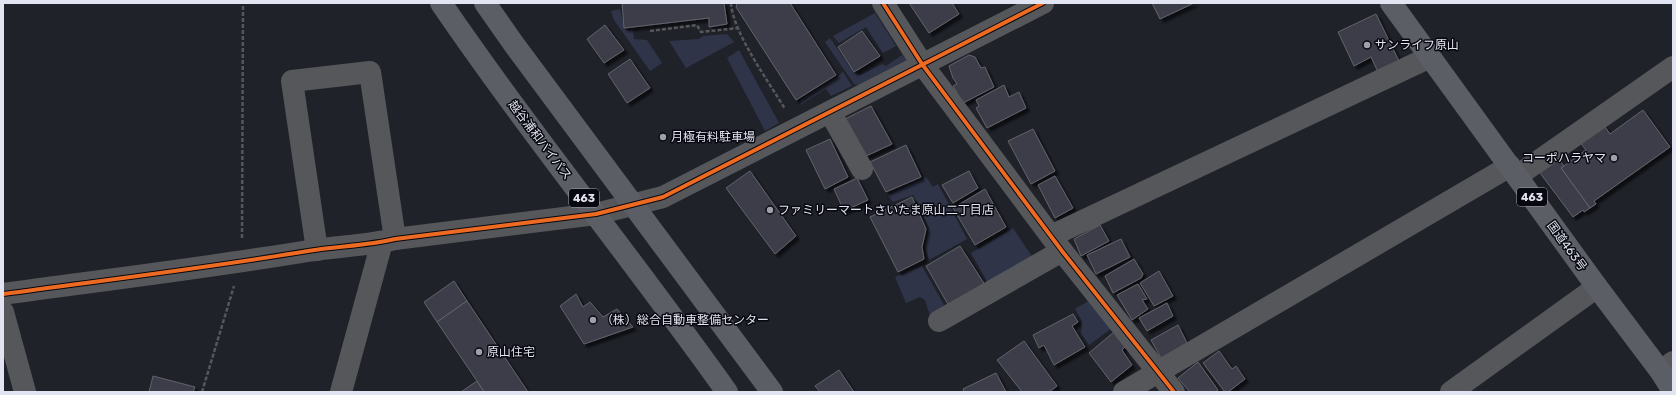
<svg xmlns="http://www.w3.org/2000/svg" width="1676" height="395" viewBox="0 0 1676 395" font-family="Rubik,'Noto Sans JP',sans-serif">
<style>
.green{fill:#303449}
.building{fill:#3c3e48;stroke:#62636b;filter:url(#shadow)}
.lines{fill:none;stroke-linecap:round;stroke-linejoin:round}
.path{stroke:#56575b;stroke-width:2.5;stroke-dasharray:4 2;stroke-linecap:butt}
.minor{stroke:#56575a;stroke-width:22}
.highway{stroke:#5c5e65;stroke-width:22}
.cycleway-casing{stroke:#080810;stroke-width:6}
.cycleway{stroke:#ed6a23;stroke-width:4}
.poi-dot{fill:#9ea1ab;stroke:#080810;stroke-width:1.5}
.labels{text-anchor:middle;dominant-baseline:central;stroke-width:3;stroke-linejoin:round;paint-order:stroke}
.shield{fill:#080810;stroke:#a1a3ae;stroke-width:1}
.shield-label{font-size:11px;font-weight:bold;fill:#e2e5f1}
.poi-label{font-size:12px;fill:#e2e5f1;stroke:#080810;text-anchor:start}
.street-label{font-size:12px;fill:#e2e5f1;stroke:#080810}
</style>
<defs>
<filter id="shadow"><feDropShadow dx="3.5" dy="3.5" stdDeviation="1" flood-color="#0009"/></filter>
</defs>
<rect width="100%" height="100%" fill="#20222a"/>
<g class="green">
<polygon points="620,9 625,30 633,31 634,39 647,40 662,63 650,71 614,20 611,11"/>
<polygon points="875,13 896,46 883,53 866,27 839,43 833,36"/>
<polygon points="727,34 734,42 686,68 669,41 699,39 703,36"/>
<polygon points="830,38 854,73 861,75 882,64 886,66 902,55 907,61 860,86 854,84 825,42"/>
<polygon points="739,50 779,123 765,131 727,58"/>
<polygon points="843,72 852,86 831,96 826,89 801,105 800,100 836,78"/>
<polygon points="926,177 933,187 938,184 967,239 929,260 925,246 929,228 913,195 893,202 888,195"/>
<polygon points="1013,228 1033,258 989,285 971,253"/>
<polygon points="922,266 944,305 930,316 925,300 920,297 906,303 895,277"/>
<polygon points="1090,300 1112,328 1089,345 1081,333 1082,321 1075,309"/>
</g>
<g class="building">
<polygon points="622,3 724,3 727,24 709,27 709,18 624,28"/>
<polygon points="737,3 790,3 836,75 796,100 736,7"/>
<polygon points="909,3 952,3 959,14 929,33"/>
<polygon points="1152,3 1194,3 1160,19"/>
<polygon points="1376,14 1399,61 1378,72 1371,57 1354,66 1338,32"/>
<polygon points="605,25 624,50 604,63 587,39"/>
<polygon points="862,31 880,56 854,72 838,47"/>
<polygon points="969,55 975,57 981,68 985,67 994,87 963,103 953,86 957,84 953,78 949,66"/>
<polygon points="630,59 650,88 627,103 608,74"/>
<polygon points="1004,85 1009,97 1019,92 1026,108 987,128 976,108 979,106 976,100"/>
<polygon points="871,106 892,144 864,157 845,119"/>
<polygon points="1643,110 1670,147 1594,201 1596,204 1590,208 1561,168 1586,150 1579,141 1603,124 1610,134"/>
<polygon points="1033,129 1055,171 1031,184 1008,141"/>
<polygon points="830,139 848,177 825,189 806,150"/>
<polygon points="906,145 921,177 886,192 870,162"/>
<polygon points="1559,159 1564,166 1561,168 1590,208 1584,212 1583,210 1573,217 1540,173"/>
<polygon points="750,171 796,236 775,254 726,188"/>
<polygon points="969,171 978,188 953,203 942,185"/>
<polygon points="1055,176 1073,208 1055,218 1038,185"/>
<polygon points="857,178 868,200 844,211 834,189"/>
<polygon points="985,189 1006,227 975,245 953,208"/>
<polygon points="912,197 926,229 922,247 924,259 898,272 870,217"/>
<polygon points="1100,225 1109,241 1081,256 1074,239"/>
<polygon points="1121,239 1130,257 1096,274 1087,255"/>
<polygon points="960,246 985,285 949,306 926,266"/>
<polygon points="1134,259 1143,274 1141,278 1113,293 1105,276"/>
<polygon points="1159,271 1173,296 1154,306 1140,283"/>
<polygon points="454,281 467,301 437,322 424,302"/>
<polygon points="1138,284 1147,299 1142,300 1148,309 1132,320 1117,295"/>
<polygon points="576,294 583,307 590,302 603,317 617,309 633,327 584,344 560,306"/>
<polygon points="467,301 528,392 484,392 477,381 437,322"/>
<polygon points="1167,303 1173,316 1147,331 1139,318"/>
<polygon points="1073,314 1078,322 1072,326 1085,347 1054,365 1044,345 1039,348 1033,335"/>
<polygon points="1178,325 1187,343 1161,358 1151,340"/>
<polygon points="1114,332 1125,347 1122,350 1132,365 1111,382 1089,353"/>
<polygon points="1024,341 1057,386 1049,392 1022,392 997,360"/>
<polygon points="1219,351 1232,369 1236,366 1245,379 1228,392 1225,392 1203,363"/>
<polygon points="1198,362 1218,390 1215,392 1190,392 1178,378"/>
<polygon points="839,370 854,392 820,392 815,386"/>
<polygon points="996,373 1006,392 964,392 963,389"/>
<polygon points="153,376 195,387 193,392 149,392"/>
<polygon points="477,381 484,392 461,392"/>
</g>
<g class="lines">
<g class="path">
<path d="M731 3C733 33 769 82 785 109"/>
<polyline points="650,31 697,25 701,32 738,28"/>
<polyline points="242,238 243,3"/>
<polyline points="202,392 234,286"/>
</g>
<g class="minor">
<polyline points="883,3 922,64 1062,251 1174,392"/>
<polyline points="830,112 862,169"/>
<polyline points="1517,176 1673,67"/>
<polyline points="1051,236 1430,57"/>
<polyline points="317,250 292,81 370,72 395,239"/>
<path d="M3 294C105 280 206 268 308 251 337 246 366 246 395 239L596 214 663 197 1043 3"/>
<polyline points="3,312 25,392"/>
<polyline points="939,321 1062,251"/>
<polyline points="1661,372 1673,362"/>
<polyline points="341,392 382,242"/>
<polyline points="1124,392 1510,166"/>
<polyline points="1451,392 1597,287"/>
</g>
<g class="highway">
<path d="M441 3C532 136 634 261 727 392"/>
<polyline points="485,3 513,43 772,392"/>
<polyline points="1391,3 1597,287 1661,372 1673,391"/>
</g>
<defs>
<g id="cycleway">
<polyline points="883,3 922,64 1062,251 1174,392"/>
<path d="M3 294C105 280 206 268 308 251 337 246 366 246 395 239L596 214 663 197 1043 3"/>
</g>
</defs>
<use href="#cycleway" class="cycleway-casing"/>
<use href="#cycleway" class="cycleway"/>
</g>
<g class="poi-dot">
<circle cx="1367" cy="45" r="4"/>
<circle cx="663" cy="137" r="4"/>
<circle cx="1614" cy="158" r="4"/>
<circle cx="770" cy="210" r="4"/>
<circle cx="593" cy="320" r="4"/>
<circle cx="479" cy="352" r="4"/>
</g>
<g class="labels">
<g class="shield">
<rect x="1517" y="188" width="30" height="18" rx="3"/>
<rect x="569" y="189" width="30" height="18" rx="3"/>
</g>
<g class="shield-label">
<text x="1532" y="197">463</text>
<text x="584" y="198">463</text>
</g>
<g class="poi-label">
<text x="1375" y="45">サンライフ原山</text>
<text x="671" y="137">月極有料駐車場</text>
<text x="1606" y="158" text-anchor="end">コーポハラヤマ</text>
<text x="778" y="210">ファミリーマートさいたま原山二丁目店</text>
<text x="601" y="320">（株）総合自動車整備センター</text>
<text x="487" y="352">原山住宅</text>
</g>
<g class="street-label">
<text transform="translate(540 140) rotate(53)">越谷浦和バイパス</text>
<text transform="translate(1567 246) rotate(54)">国道463号</text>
</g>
</g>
<rect width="1676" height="395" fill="none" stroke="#e2e5f1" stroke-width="8"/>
</svg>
